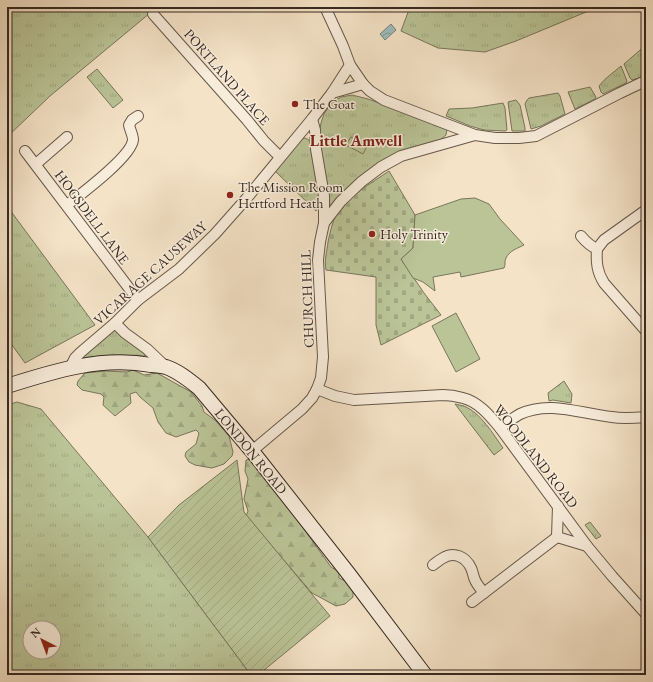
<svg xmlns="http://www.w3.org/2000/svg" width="653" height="682" viewBox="0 0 653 682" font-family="'EB Garamond',serif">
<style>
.grass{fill:url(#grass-tufts);stroke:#78765c;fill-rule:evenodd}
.forest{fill:url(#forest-firs);stroke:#78765c}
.cemetery{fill:url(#cemetery-stones);stroke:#78765c}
.park{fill:#bac497;stroke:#78765c}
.garden{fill:url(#garden-furrows);stroke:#78765c}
.water{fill:url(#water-waves);stroke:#75827f}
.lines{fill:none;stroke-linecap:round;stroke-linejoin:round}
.street-casing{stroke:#66584b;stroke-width:12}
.secondary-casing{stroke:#362922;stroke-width:16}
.street{stroke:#f8eddb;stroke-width:10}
.secondary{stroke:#f8eddb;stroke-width:14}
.poi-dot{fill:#8f2418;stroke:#f8eddb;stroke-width:1.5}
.labels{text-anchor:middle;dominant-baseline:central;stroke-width:3;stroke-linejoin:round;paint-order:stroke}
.street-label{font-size:14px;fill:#362922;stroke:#f8eddb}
.poi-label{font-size:14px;fill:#362922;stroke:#f8eddb;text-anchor:start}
.quarter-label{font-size:16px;font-weight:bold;fill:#7a1f14;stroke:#f8eddb}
</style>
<defs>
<pattern id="grass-tufts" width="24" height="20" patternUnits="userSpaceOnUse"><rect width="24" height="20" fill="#bac497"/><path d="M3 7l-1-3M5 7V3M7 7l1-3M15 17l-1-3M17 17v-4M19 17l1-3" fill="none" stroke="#a0a882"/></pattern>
<pattern id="forest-firs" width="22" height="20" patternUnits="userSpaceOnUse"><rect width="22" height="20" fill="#bac497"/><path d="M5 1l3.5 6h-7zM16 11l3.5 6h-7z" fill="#a0a882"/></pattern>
<pattern id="cemetery-stones" width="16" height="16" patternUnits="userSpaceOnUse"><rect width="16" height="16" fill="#bac497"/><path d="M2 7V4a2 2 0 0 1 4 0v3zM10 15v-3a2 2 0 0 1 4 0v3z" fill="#a0a882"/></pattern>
<pattern id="garden-furrows" width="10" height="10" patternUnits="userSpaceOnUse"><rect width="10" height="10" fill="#bac497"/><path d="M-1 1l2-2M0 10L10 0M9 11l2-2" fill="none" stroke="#a0a882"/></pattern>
<pattern id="water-waves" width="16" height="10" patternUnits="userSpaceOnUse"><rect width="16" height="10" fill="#9fbdbd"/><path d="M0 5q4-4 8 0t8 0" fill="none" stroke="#829a99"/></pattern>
</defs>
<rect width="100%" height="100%" fill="#f5e3c7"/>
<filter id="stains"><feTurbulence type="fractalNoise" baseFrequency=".005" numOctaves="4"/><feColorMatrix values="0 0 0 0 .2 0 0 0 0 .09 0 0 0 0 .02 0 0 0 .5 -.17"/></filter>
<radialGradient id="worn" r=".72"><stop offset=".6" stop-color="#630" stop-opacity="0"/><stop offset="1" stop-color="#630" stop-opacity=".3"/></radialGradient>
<g class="grass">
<polygon points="7,7 146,7 150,13 50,96 7,137"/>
<polygon points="410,7 598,7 516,41 485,52 438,48 401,31"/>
<polygon points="646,45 646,76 632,80 630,78 624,64"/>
<path d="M621 66 627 81 626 83 603 94 601 92 599 86C605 78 613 73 621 66Z"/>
<polygon points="97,69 123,100 113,108 87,77"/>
<polygon points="590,87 596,97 595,99 575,109 568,92"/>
<polygon points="558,93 560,96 565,114 541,126 531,129 525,104 527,100 529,98"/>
<polygon points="352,95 368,99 439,125 447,129 446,135 440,140 416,148 341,195 331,205 328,205 326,195 319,135 321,123 324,114 331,103 341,97"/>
<polygon points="516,100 520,105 525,128 525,131 512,131 508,102"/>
<polygon points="503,103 505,108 507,130 505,131 484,130 470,126 446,116 449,109 472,108"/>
<path d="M305 138 309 140 310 142C314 156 323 192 319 205 319 206 316 211 316 211L275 171 302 139Z"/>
<polygon points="7,206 95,325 25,363 7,338"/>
<path d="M114 329 145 354V356C123 355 106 355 84 359L83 356Z"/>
<polygon points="564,381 572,394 571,403 553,400 549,401 548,393"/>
<path d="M17 402 41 409 148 537 251 675H7V405ZM30 628H54V652H30Z"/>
<path d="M455 404C458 405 461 405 464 406 481 413 493 434 503 448L494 455Z"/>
<polygon points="590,522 601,536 596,539 585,525"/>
</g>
<g class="forest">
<polygon points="133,370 144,375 157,373 191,392 202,406 204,412 216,421 229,436 233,452 232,456 224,464 212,468 195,465 189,462 185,456 186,452 196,444 199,433 196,430 176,437 166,433 158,422 153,408 140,397 136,392 130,394 131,403 115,416 103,405 104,397 101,394 82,390 77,385 78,381 85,373 105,371 127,372"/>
<path d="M251 459 258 465 331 567 339 572V578C350 583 353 584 353 597L345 604 336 606 312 593 246 516 248 511 244 499 248 479 245 471 246 460Z"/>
</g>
<path class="cemetery" d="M389 171 415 215 413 248 401 259 424 293 441 315 381 345 376 325V277L326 270C324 260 327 252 328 242 330 233 332 223 336 215 347 196 372 183 389 171Z"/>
<g class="park">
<polygon points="351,137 367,146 363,154 346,145"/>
<path d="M475 198 489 204 500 219 524 245C518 248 509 251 506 258 504 262 506 264 504 268L461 277 460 272 433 277 435 291 423 282 413 278 401 259 413 248 415 215 461 199Z"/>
<polygon points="456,313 480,359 456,372 432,326"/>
</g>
<polygon class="garden" points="237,460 244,512 330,616 258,675 251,675 148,537 179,505"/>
<polygon class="water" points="391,24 396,30 385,40 380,34"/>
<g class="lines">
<defs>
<g id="street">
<polyline points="325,7 343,46 350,65 363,84 370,91 384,100 475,135 495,138 519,138 536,136 620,93 641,83 646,82"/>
<polyline points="153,14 247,120 264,141 280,157"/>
<polyline points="332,93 363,84"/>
<polyline points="25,151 138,300"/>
<polyline points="36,164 67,137"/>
<path d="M67 205C81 194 131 157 133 140 133 135 130 130 129 125L132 120 138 116"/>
<polyline points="324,223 341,201 361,182 381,167 401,156 475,135"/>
<path d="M581 236C586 242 590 246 597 249 596 262 597 272 604 283L646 331"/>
<polyline points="597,249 604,240 646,210"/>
<polyline points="115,323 125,333 147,349 166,367"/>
<polyline points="70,368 75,358 81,352 115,323 138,300 179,269 215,234 246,199 312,119 332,93 350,65"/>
<path d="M317 389 335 396 354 400 443 395C450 395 456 396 463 398 479 402 490 416 500 428L587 546 612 576 646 614"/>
<path d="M500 428C506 423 513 418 520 414 550 400 581 414 612 417 623 419 635 418 646 417"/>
<polyline points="252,451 302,409 312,398 317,389 321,378 323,357 318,260 320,242 324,223 324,196 316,149 315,130 312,119"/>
<polyline points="557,537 587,546"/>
<polyline points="557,537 558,506"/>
<path d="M433 565C436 563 439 560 443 558 454 551 466 557 471 568 473 572 473 576 475 580 477 585 481 589 484 593"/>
<polyline points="472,602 557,537"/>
</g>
<path id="secondary" d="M7 386C54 371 101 356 151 365 155 365 161 366 166 367 178 371 189 380 199 388L252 451 348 573 425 675"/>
</defs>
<use href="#street" class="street-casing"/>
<use href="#secondary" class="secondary-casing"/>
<use href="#street" class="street"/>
<use href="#secondary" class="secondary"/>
</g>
<g class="poi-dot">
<circle cx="295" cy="104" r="4"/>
<circle cx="230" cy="195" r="4"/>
<circle cx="372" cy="234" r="4"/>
</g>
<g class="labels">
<g class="street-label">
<text transform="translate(227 77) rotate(49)">PORTLAND PLACE</text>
<text transform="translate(92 217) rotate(53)">HOGSDELL LANE</text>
<text transform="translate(150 273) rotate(-42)">VICARAGE CAUSEWAY</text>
<text transform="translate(307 299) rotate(-92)">CHURCH HILL</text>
<text transform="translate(251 451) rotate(51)">LONDON ROAD</text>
<text transform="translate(536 456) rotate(52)">WOODLAND ROAD</text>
</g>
<g class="poi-label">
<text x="303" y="104">The Goat</text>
<text x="238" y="187">The Mission Room<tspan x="238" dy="16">Hertford Heath</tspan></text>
<text x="380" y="234">Holy Trinity</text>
</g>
<g class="quarter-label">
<text x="356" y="140">Little Amwell</text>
</g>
</g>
<rect width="653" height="682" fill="none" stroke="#f5e3c7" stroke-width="24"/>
<rect x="8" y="8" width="637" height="666" fill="none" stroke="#362922" stroke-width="2"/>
<rect x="12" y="12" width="629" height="658" fill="none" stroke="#362922"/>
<g transform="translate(42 640) rotate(318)"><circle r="19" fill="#f8eddb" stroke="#aa9f91"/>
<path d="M0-3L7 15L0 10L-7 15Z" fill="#8f2418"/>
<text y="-6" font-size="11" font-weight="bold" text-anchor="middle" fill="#362922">N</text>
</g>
<rect width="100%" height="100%" filter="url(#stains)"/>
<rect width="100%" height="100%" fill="url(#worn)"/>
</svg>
